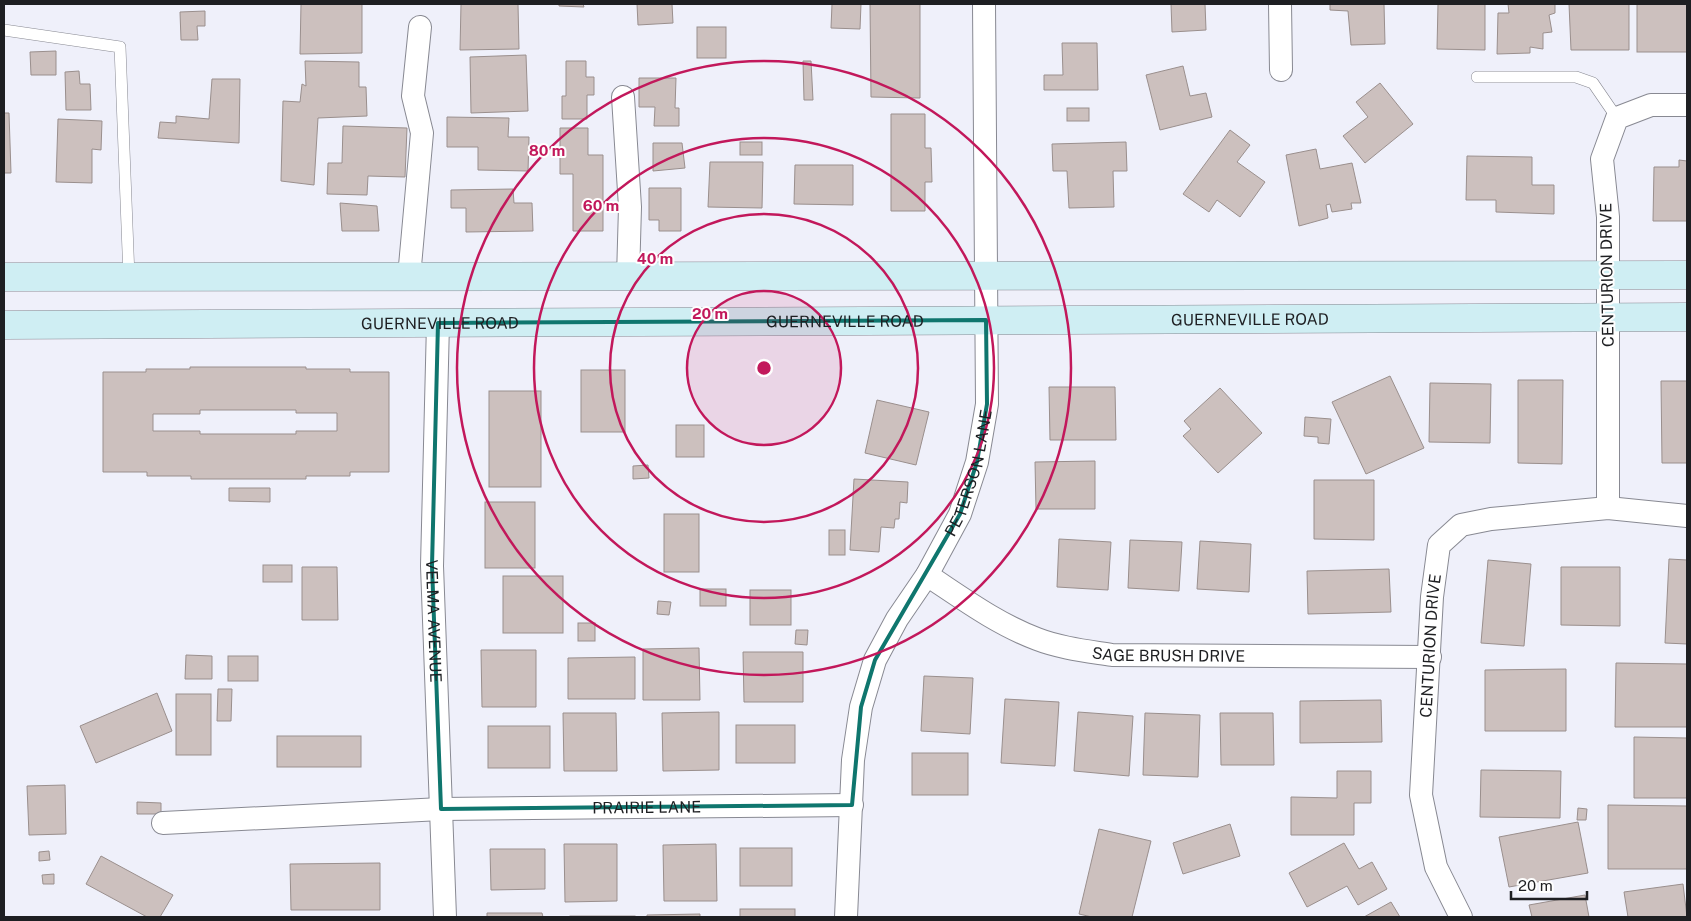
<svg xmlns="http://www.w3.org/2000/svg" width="1691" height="921" viewBox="0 0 1691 921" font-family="'Public Sans',sans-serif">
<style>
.building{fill:#ccc0be;stroke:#9a8f8d;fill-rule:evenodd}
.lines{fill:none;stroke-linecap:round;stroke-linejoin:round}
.lane-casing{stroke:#888992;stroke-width:12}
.street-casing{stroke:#888992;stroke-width:24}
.secondary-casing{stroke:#888992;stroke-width:29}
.lane{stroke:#fff;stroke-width:11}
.street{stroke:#fff;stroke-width:22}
.secondary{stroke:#cfeef3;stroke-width:28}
.marked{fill:none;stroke:#0f766e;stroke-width:4;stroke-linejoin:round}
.ring{fill:none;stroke:#c2185b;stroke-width:2.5}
.labels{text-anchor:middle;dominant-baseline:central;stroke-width:4;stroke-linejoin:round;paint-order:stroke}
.street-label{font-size:16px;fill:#1e1f22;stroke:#fefefe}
.centre{fill:#c2185b;stroke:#fefefe;stroke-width:2.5}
.ring-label{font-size:15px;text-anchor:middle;font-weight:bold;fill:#c2185b;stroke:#fefefe;stroke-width:4;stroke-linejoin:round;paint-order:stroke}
</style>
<rect width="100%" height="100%" fill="#eff0fa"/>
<g class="building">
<polygon points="301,4 362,4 362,53 300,54"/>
<polygon points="461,4 518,4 519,49 460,50"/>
<polygon points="559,4 583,4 584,7 559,6"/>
<polygon points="637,4 672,4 673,23 638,25"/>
<polygon points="832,4 861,4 860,29 831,28"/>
<polygon points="870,4 920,4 920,98 871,97"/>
<polygon points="1171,4 1205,4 1206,30 1172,32"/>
<polygon points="1330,4 1384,4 1385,44 1351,45 1348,11 1330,10"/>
<polygon points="1438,4 1485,4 1485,50 1437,49"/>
<polygon points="1508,4 1555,4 1555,13 1549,15 1552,32 1543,33 1543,49 1530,47 1530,53 1497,54 1498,13 1509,13"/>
<polygon points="1569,4 1629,4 1629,50 1571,50"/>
<rect x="1637" y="4" width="50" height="48"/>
<polygon points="205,11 205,26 197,26 198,40 181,40 180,12"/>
<rect x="697" y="27" width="29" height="31"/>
<polygon points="1062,43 1097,43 1098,90 1044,90 1044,75 1063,75"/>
<polygon points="56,51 56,75 31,75 30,52"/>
<polygon points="526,55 528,111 471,113 470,57"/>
<polygon points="305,61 359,62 359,87 366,87 367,116 318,118 314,185 281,181 283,101 300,102 302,84 306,86"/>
<polygon points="566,61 586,61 586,77 594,77 594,95 587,95 587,119 562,119 562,96 566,96"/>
<polygon points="803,61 811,61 813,100 804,100"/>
<polygon points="1183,66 1190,96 1206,93 1212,117 1160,130 1146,75"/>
<polygon points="79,71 80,84 90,84 91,110 66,110 65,72"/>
<polygon points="639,78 676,78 675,108 679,108 679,126 654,126 655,107 639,107"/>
<polygon points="212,79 240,79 239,143 158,138 160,122 176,123 176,116 209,119"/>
<polygon points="1380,83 1413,124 1365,163 1343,136 1368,117 1356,102"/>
<rect x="1067" y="108" width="22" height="13"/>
<polygon points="4,113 9,113 11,173 4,173"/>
<polygon points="891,114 925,114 925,148 931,148 932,182 925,182 925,211 891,211"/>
<polygon points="447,117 509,118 508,137 529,137 528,171 478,170 478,147 447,147"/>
<polygon points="58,119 102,121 101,150 92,149 92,183 56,182"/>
<polygon points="343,126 407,128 405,177 368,176 367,195 327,194 328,163 342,163"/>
<polygon points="560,128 588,128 588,155 603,155 603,231 573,231 573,174 560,174"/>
<polygon points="1230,130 1250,145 1237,162 1265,182 1240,217 1217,200 1209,212 1183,194"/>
<rect x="740" y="142" width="22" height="13"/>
<polygon points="1126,142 1127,171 1113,171 1114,207 1069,208 1067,171 1053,171 1052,144"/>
<polygon points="653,143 682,143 685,168 653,171"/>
<polygon points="1316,149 1320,169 1352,163 1361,203 1351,203 1352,209 1332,212 1330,204 1326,205 1328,218 1299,226 1286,155"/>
<polygon points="1467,156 1532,157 1532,185 1554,185 1554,214 1496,212 1496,200 1466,200"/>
<polygon points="1679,160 1687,161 1687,221 1653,221 1654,167 1679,167"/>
<polygon points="710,162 763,162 762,208 708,207"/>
<polygon points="795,165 853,165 853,205 794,204"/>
<polygon points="649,188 681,188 681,231 659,231 659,220 649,220"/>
<polygon points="513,189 514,203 532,203 533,231 466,232 466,208 451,208 451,190"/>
<polygon points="340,203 377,206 379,231 342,231"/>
<path d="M190 367H306V369H350V372H389V472H350V476H306V479H191V476H147V472H103V372H146V369H190ZM200 410H296V413H337V431H296V434H200V431H153V414H200Z"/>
<rect x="581" y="370" width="44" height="62"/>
<polygon points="1390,376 1424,448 1366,474 1332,402"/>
<polygon points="1518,380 1563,380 1562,464 1518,463"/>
<polygon points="1661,381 1687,381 1687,463 1662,463"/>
<polygon points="1430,383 1491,384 1490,443 1429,442"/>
<polygon points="1049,387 1115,387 1116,440 1050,440"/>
<polygon points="1220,388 1262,433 1218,473 1183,436 1191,429 1184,421"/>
<rect x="489" y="391" width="52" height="96"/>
<polygon points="877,400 929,412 916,465 865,453"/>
<polygon points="1305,417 1331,419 1329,444 1318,443 1318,437 1304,436"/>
<rect x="676" y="425" width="28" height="32"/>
<polygon points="1095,461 1095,509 1036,509 1035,462"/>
<polygon points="648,465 649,478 633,479 633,466"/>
<polygon points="854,479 908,482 907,503 900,502 899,519 895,519 894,528 881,527 879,552 850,550"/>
<polygon points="1314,480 1374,480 1374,540 1314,539"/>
<polygon points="229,488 270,488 270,502 229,501"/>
<rect x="485" y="502" width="50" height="66"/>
<rect x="664" y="514" width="35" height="58"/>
<rect x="829" y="530" width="16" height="25"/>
<polygon points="1059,539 1111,542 1108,590 1057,587"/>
<polygon points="1130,540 1182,542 1179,591 1128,588"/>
<polygon points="1200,541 1251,544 1249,592 1197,589"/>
<polygon points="1669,559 1687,560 1687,644 1665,643"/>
<polygon points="1488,560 1531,564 1524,646 1481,643"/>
<rect x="263" y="565" width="29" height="17"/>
<polygon points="302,567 337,567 338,620 302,620"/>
<polygon points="1561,567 1620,567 1620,626 1561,625"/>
<polygon points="1389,569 1391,612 1308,614 1307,571"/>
<rect x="503" y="576" width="60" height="57"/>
<rect x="700" y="589" width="26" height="17"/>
<rect x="750" y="590" width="41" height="35"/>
<polygon points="658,601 671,602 669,615 657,614"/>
<rect x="578" y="623" width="17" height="18"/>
<polygon points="796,630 808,630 807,645 795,644"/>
<polygon points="699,648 700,700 643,700 643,649"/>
<polygon points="481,650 536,650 536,707 482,707"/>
<polygon points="743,652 803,652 803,702 744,702"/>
<polygon points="186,655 212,656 212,679 185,679"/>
<rect x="228" y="656" width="30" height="25"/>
<polygon points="635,657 635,699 568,699 568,658"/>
<polygon points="1616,663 1687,664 1687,727 1615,727"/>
<polygon points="1566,669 1566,731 1485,731 1485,670"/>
<polygon points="924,676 973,678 970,734 921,731"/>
<polygon points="218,689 232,689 231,721 217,721"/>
<polygon points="157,693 172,731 96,763 80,726"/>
<rect x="176" y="694" width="35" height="61"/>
<polygon points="1005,699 1059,702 1055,766 1001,763"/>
<polygon points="1381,700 1382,742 1300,743 1300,701"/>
<polygon points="719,712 719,770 663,771 662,713"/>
<polygon points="1078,712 1133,716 1129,776 1074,771"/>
<polygon points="563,713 616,713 617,771 564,771"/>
<polygon points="1145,713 1200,715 1198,777 1143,775"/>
<polygon points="1220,713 1273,713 1274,765 1221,765"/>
<rect x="736" y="725" width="59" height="38"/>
<rect x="488" y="726" width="62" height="42"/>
<rect x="277" y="736" width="84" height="31"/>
<polygon points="1634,737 1687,738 1687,798 1634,798"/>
<rect x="912" y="753" width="56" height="42"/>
<polygon points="1481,770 1561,771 1560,818 1480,817"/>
<polygon points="1337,771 1371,771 1371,803 1354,803 1354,835 1291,835 1291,797 1337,798"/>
<polygon points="65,785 66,834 29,835 27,786"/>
<polygon points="137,802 161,803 161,814 137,814"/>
<polygon points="1608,805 1687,806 1687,869 1608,869"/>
<polygon points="1578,808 1587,809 1586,820 1577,820"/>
<polygon points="1578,822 1588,873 1509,887 1499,837"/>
<polygon points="1230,824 1240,856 1183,874 1173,843"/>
<polygon points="1099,829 1151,841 1132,917 1092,917 1079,914"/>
<polygon points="1344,843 1359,869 1372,862 1387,889 1358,905 1347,886 1307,907 1289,873"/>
<polygon points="564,844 617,844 617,901 565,902"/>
<polygon points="716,844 717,901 664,901 663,845"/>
<rect x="740" y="848" width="52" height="38"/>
<polygon points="490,849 545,849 545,889 491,890"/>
<polygon points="49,851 50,860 39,861 39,852"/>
<polygon points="101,856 173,895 160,917 147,917 86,884"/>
<polygon points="380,863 380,910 291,910 290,864"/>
<polygon points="54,874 54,884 43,884 42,875"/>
<polygon points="1683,884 1687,917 1628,917 1624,892"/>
<polygon points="1585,895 1589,917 1532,917 1529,905"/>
<polygon points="1391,902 1400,917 1364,917"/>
<rect x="740" y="909" width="55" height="8"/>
<polygon points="487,913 542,913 543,917 487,917"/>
<polygon points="700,914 700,917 647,917 647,915"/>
<rect x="570" y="916" width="65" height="1"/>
</g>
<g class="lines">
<defs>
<g id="lane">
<polyline points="4,30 120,47 129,277"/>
<polyline points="1477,77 1576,77 1593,83 1617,118"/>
</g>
<g id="street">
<polyline points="1280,4 1281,70"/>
<polyline points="623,97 630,207 628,277"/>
<polyline points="409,277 422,133 413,96 420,27"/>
<path id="s1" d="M438 323 432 566 445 917"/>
<polyline points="1608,508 1608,217 1602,159 1617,118 1651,105 1687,105"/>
<path id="s2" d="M927 575C962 598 997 624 1037 639 1060 648 1087 651 1112 655L1430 657"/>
<path id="s3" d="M163 823 441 809 852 805"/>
<path id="s4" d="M846 917 853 760 861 707 875 660 897 619 927 575 960 514 977 462 987 404 984 4"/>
<path id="s5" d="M1461 917 1436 867 1421 795 1432 597 1439 545 1461 525 1491 519 1608 508 1687 516"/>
</g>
<g id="secondary">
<polyline points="4,277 1687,275"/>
<path id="s6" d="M4 325 1687 317"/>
</g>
</defs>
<use href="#lane" class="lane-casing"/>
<use href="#street" class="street-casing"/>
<use href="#secondary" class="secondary-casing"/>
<use href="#lane" class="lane"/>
<use href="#street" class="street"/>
<use href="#secondary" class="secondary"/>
</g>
<path class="marked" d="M986 320 987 404 977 462 960 514 875 660 861 707 852 805 441 809 432 566 438 323Z"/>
<circle cx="764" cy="368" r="77" fill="#c2185b" fill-opacity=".12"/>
<g class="ring">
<circle cx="764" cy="368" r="77"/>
<circle cx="764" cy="368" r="154"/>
<circle cx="764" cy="368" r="230"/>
<circle cx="764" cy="368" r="307"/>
</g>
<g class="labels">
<g class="street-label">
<text transform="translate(1607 275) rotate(-91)">CENTURION DRIVE</text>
<text stroke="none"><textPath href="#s6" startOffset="1246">GUERNEVILLE ROAD</textPath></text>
<text stroke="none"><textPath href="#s6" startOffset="841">GUERNEVILLE ROAD</textPath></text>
<text stroke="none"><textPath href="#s6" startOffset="436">GUERNEVILLE ROAD</textPath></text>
<text stroke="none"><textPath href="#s4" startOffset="471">PETERSON LANE</textPath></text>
<text stroke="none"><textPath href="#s1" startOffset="298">VELMA AVENUE</textPath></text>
<text stroke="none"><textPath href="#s5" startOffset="279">CENTURION DRIVE</textPath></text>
<text stroke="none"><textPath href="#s2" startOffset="261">SAGE BRUSH DRIVE</textPath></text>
<text stroke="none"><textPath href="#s3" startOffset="484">PRAIRIE LANE</textPath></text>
</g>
</g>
<circle cx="764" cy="368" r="8" class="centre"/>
<g class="ring-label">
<text x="547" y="156">80 m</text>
<text x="601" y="211">60 m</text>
<text x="655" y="264">40 m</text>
<text x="710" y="319">20 m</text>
</g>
<rect width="1691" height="921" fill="none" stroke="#1e1f22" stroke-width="10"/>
<path d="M1511 891v8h76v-8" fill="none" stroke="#1e1f22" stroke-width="2.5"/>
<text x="1518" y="891" font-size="15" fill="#1e1f22" stroke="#fefefe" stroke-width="4" paint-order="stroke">20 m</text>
</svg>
